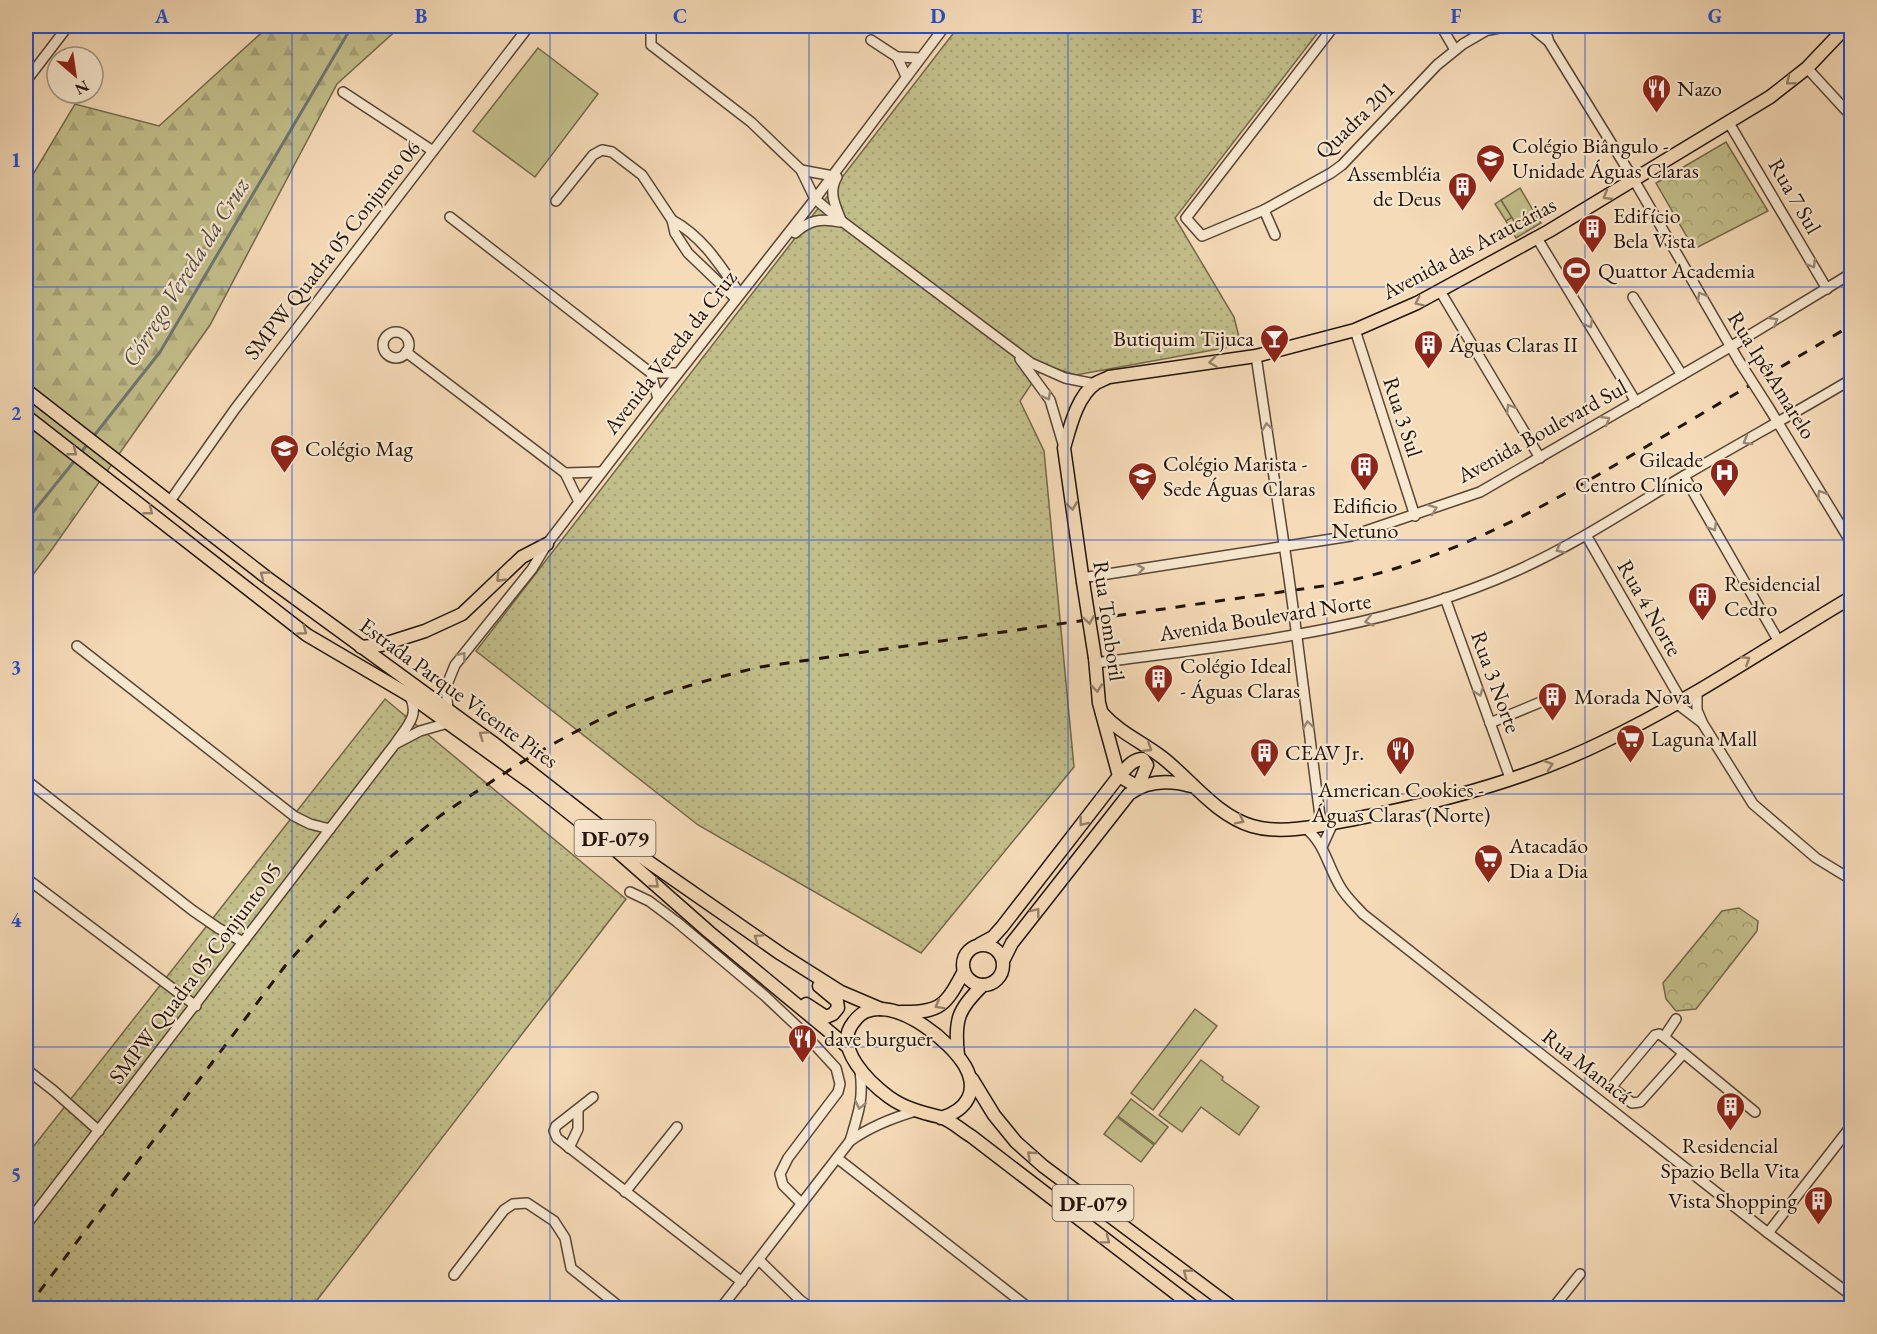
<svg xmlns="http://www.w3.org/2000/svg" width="1877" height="1334" viewBox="0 0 1877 1334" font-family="'EB Garamond',serif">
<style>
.grass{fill:url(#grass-dots);stroke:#73684a;stroke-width:1.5}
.forest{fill:url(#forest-firs);stroke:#73684a;stroke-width:1.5}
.park{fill:url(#park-crowns);stroke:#73684a;stroke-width:1.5}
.pitch{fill:#c2be8a;stroke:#73684a;stroke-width:1.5}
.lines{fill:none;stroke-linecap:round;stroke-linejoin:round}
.stream{stroke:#707674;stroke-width:3}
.minor-casing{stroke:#584535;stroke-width:12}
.major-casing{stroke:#24130a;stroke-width:15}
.minor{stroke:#f8e8d0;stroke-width:9}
.major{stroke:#f5dbb7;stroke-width:12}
.rail{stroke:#24130a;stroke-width:3;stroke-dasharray:10 10;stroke-linecap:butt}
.minor-bridge-casing{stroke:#584535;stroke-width:12;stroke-linecap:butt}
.major-bridge-casing{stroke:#24130a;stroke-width:15;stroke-linecap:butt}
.minor-bridge{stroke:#f8e8d0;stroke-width:9}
.major-bridge{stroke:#f5dbb7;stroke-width:12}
.oneway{stroke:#978169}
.oneway2{stroke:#987}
.grid{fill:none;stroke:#1d4ed8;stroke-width:1.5;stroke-opacity:0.55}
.labels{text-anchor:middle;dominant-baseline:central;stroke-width:4.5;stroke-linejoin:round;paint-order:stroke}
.shield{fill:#f8e8d0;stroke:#645345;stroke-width:1.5}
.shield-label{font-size:21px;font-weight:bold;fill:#24130a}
.poi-label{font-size:22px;fill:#24130a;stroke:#f8e8d0;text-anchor:start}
.street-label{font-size:22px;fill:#24130a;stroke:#f8e8d0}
.water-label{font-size:24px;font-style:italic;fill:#504d48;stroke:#f8e8d0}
.neatline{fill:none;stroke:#1d4ed8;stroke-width:2}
.grid-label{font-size:20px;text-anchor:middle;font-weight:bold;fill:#1d4ed8}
</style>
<defs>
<pattern id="grass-dots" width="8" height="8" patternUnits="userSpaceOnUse" patternTransform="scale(1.5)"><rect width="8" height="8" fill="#c2be8a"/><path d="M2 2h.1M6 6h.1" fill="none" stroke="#a7a276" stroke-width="1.8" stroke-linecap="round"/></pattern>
<pattern id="forest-firs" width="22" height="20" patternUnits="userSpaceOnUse" patternTransform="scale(1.5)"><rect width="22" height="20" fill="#c2be8a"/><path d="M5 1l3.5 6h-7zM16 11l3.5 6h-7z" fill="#a7a276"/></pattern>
<pattern id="park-crowns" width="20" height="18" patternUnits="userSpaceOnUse" patternTransform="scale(1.5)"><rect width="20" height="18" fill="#c2be8a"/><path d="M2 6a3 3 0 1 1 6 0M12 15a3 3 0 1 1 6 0" fill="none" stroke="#a7a276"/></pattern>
</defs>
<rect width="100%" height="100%" fill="#f5dbb7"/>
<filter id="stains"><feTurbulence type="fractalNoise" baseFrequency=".00333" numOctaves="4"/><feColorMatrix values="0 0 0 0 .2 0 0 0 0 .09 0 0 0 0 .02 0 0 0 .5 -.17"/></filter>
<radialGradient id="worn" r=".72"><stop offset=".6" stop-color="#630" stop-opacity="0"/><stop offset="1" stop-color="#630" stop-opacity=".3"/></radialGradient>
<g class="grass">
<polygon points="959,26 1323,26 1175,218 1234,317 1241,345 1076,375 1044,365 1020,401 1044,451 1074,767 921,953 698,825 476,651"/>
<polygon points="1512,217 1519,229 1537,217 1541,223 1516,238 1506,221"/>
<polygon points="385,699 626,899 311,1308 26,1308 26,1156"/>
</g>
<polygon class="forest" points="269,26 401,26 337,84 210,325 50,552 26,584 26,186 75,104 159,126"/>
<g class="park">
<polygon points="1726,142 1768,211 1694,249 1656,183"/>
<polygon points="1501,200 1512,217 1506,221 1495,204"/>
<polygon points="1739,908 1758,921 1757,931 1696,1009 1676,1011 1666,999 1663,983 1722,911"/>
</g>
<g class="pitch">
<polygon points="538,48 598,94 535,177 473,131"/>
<polygon points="1520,188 1537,217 1519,229 1501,200"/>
<polygon points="1195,1009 1217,1026 1153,1110 1131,1093"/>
<polygon points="1201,1060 1223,1077 1222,1080 1259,1107 1239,1135 1201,1107 1182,1132 1159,1115"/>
<polygon points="1131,1099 1168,1127 1155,1144 1118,1116"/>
<polygon points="1117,1117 1154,1145 1141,1162 1104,1134"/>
</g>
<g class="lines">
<g class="stream">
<polyline points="93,437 160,352 352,26"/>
<polyline points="80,454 89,442"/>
<polyline points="26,521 76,459"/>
</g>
<defs>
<g id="minor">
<polyline points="651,26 651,45 751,122 801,170 815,199 839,219 1031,363 1065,378 1095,384"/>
<polyline points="1441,26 1455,50"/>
<polyline points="1530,26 1547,40"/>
<polyline points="1544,26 1549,42 1634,180 1739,361"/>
<polyline points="1489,30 1509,26"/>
<polyline points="871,40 897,57 906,76"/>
<polyline points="897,57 920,58"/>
<polyline points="1807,68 1852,117"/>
<polyline points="26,81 68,26"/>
<polyline points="343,92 433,151"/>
<polyline points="1729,123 1827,289"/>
<polyline points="801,170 833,176"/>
<path d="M837 177C828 192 835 205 841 220"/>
<polyline points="556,201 593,155 602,150 612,152 642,175 672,220 675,233 688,253 736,299"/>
<polyline points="1264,210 1202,236 1186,218 1334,26"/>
<polyline points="450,217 651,373 678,373"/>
<path d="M672 220C703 237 720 265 740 294"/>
<path d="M795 233C809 220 821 218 840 222"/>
<polyline points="1275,235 1264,210 1331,173 1342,165 1437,65 1463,44 1494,26"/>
<polyline points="1537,238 1636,402"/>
<polyline points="1440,291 1540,458"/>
<polyline points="1633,297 1682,375"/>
<polyline points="1355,330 1415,516"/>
<circle cx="396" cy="345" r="13"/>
<polyline points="406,352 565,473 579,502"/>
<polyline points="1256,356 1288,571"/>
<polyline points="1020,359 1050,400 1064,447"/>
<polyline points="651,373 658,399"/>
<polyline points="1769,408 1852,544"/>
<polyline points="565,473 601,472"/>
<polyline points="1684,476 1778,640"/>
<polyline points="170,501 235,409 529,26"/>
<polyline points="1586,535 1681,700"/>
<polyline points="1082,578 1351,536 1480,492 1730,347 1852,273"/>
<polyline points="1445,598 1510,778"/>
<polyline points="1295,622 1321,824"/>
<polyline points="77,646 294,816 310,824 330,829"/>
<path d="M1095 663C1237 644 1383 631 1516 571 1574 545 1627 510 1682 477 1738 444 1795 413 1852 379"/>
<polyline points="1697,691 1697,710 1703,724 1753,804 1816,858 1852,880"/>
<polyline points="1676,703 1701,722"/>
<polyline points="448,710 446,687 455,665 532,569 547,544 658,399 815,199 945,26"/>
<polyline points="1490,723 1553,697"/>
<polyline points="397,743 420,731 448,723"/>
<polyline points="26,780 192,910 218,928 243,942"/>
<path d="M1304 827C1325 842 1328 868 1341 888 1347 898 1356 906 1363 914L1768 1233 1852 1296"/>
<polyline points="1322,847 1333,823"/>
<polyline points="26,878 196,1006"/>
<polyline points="630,892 649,901 677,922 765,996 800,1029 836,1068 840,1084 838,1092 788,1158 780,1174 783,1185 801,1203"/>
<polyline points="1676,1019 1664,1037 1755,1112"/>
<polyline points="1664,1037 1659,1034 1655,1035 1614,1084 1614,1089 1632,1103 1640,1102 1683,1054"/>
<polyline points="26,1069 54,1091 99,1131"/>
<polyline points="593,1097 556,1126 554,1131 557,1138 742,1282"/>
<path d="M850 1141C858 1114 864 1099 860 1071"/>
<polyline points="569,1148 578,1129 578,1110"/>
<polyline points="837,1158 1029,1308"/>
<polyline points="625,1192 677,1127"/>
<path d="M26 1225 395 744C406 727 420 716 410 697"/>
<polyline points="1768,1233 1852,1125"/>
<polyline points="759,1260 800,1300 811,1308"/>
<polyline points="454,1275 504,1210 513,1204 527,1203 554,1221 565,1238 571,1268 621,1308"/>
<path d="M721 1308 850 1141C871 1126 892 1118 916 1111"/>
<polyline points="1553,1308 1580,1274"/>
</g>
<g id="major">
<polyline points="26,390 266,577 492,742 620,842 781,954 841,992 881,1009"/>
<polyline points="26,416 307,635 409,695 534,785 617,851 709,932 849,1048"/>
<path d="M1083 582 1064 448C1070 427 1077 396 1096 383 1100 381 1105 379 1109 377L1256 356 1355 330 1417 303 1549 231 1770 97 1807 68 1847 26"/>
<polyline points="361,647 381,645 425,631 462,614 522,557 547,544"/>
<polyline points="1095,658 1099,703 1119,776 1138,787"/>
<path d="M1102 713C1121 734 1141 741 1163 758 1192 781 1216 815 1252 826 1285 836 1331 823 1364 817 1445 801 1527 779 1601 743 1688 702 1769 646 1852 597"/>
<path d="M980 944 993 937 1002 927 1119 776C1126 769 1132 759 1143 759L1147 765 1138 787"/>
<circle cx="983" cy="965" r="20"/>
<path d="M1003 961 1012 943 1129 794C1148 780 1169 780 1191 786"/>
<polyline points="806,1004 826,1017 833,1014 838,1008 837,1001 819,986"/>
<path d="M901 1012C941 1013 946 1005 964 971"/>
<path d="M958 1055C954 1020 958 1009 983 985"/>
<polyline points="972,1079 994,1115 1016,1142 1043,1166 1233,1308"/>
<path d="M941 1118C967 1110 979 1091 965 1066 950 1041 903 1003 871 1010 864 1011 857 1017 853 1023 833 1048 870 1083 889 1097 904 1108 923 1113 940 1117 951 1120 962 1131 971 1136L1195 1308"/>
</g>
</defs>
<use href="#minor" class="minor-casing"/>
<use href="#major" class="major-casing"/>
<use href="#minor" class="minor"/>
<use href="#major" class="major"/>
<path class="rail" d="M27 1308 285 966C327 918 370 872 420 832 438 816 459 803 479 790 517 764 556 741 597 721 648 696 705 680 760 667L1330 585C1357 579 1383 573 1409 564 1500 534 1582 485 1664 436 1727 399 1789 362 1852 325"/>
<defs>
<g id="minor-bridge">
<polyline points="1739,361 1769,408"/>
<polyline points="1288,571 1295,622"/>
</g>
<polyline id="major-bridge" points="1083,582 1095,658"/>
</defs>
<use href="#minor-bridge" class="minor-bridge-casing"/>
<use href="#major-bridge" class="major-bridge-casing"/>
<use href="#minor-bridge" class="minor-bridge"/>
<use href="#major-bridge" class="major-bridge"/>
</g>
<defs><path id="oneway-chevron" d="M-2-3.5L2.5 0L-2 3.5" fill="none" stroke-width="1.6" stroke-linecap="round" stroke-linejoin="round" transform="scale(1.5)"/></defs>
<g class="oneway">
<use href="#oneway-chevron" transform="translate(1790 81) rotate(141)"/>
<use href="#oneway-chevron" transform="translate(1607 196) rotate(149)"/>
<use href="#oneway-chevron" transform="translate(1419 302) rotate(154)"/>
<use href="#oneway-chevron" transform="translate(1213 362) rotate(172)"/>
<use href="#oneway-chevron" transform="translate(73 452) rotate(38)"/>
<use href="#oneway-chevron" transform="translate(1072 506) rotate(82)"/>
<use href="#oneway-chevron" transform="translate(149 511) rotate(38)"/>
<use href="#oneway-chevron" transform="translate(264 575) rotate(-143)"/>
<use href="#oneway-chevron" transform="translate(500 578) rotate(134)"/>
<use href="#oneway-chevron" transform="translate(1089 620) rotate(81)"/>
<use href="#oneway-chevron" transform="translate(303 631) rotate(36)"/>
<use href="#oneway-chevron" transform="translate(1746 660) rotate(-32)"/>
<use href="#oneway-chevron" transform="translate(1097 688) rotate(84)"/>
<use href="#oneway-chevron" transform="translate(483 735) rotate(-145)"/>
<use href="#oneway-chevron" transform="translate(1148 748) rotate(32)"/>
<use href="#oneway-chevron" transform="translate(1549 765) rotate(-19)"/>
<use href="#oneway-chevron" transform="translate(1240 820) rotate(27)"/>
<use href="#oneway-chevron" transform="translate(1083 822) rotate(128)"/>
<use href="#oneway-chevron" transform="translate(655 884) rotate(41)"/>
<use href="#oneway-chevron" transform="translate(1036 912) rotate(-52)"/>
<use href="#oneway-chevron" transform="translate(758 938) rotate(-145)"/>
<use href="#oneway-chevron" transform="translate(939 1005) rotate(151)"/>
<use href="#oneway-chevron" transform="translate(1031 1155) rotate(-138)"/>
<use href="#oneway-chevron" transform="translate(1106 1240) rotate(37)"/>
<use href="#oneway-chevron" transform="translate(1187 1273) rotate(-143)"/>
</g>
<g class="oneway2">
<use href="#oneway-chevron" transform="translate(1812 264) rotate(60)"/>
<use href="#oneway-chevron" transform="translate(1701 296) rotate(-120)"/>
<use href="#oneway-chevron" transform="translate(1774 321) rotate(-31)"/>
<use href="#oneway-chevron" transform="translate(1589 324) rotate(59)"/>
<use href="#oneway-chevron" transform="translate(1047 396) rotate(61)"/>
<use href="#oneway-chevron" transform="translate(1510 408) rotate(-121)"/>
<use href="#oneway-chevron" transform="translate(1606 420) rotate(-30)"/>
<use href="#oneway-chevron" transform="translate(1267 427) rotate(-98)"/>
<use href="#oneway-chevron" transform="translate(1747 441) rotate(150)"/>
<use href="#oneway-chevron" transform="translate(1821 494) rotate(-121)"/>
<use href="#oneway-chevron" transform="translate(1433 509) rotate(-20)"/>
<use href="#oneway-chevron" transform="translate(1713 527) rotate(60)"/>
<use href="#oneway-chevron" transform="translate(1560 549) rotate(153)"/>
<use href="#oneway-chevron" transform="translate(1140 569) rotate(-9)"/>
<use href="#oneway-chevron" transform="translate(1369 621) rotate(167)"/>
<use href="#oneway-chevron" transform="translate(462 656) rotate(-52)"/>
<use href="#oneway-chevron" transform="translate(1479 692) rotate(70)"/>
<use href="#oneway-chevron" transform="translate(1308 725) rotate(-97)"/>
<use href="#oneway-chevron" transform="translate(860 1105) rotate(103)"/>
</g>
<path class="grid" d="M292 26V1308M550 26V1308M809 26V1308M1068 26V1308M1327 26V1308M1585 26V1308M26 287H1852M26 540H1852M26 794H1852M26 1047H1852"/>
<defs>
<symbol id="restaurant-pin" viewBox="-11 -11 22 30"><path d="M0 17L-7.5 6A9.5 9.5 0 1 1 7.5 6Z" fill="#8f2418" stroke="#f8e8d0"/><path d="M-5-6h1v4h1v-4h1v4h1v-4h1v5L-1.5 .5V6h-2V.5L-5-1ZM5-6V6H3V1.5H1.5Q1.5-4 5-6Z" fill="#fff"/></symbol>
<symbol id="school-pin" viewBox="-11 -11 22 30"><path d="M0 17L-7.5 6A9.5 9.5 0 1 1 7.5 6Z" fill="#8f2418" stroke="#f8e8d0"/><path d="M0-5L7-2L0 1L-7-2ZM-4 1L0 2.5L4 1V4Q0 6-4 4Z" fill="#fff"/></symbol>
<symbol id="building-pin" viewBox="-11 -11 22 30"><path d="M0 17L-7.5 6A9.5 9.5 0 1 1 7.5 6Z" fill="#8f2418" stroke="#f8e8d0"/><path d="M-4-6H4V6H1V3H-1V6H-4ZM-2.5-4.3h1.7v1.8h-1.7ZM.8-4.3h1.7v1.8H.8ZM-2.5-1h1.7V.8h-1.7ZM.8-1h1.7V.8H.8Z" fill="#fff"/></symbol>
<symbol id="stadium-pin" viewBox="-11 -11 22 30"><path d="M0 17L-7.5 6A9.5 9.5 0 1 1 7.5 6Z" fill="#8f2418" stroke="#f8e8d0"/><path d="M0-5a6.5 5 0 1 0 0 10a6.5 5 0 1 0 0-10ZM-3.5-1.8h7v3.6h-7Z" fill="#fff"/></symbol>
<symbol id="bar-pin" viewBox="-11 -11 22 30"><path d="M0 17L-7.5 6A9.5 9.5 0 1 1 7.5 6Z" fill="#8f2418" stroke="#f8e8d0"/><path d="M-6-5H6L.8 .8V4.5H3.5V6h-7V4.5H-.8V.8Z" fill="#fff"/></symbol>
<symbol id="hospital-pin" viewBox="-11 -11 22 30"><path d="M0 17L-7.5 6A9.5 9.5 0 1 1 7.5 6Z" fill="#8f2418" stroke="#f8e8d0"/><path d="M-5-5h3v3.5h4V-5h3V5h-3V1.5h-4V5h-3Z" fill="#fff"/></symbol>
<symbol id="supermarket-pin" viewBox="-11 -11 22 30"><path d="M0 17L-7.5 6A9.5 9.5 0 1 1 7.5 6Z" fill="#8f2418" stroke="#f8e8d0"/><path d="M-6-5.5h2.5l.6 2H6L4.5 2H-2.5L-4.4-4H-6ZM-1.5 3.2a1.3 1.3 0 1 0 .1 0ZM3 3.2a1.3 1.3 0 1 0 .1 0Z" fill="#fff"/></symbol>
</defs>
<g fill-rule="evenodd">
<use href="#restaurant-pin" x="1640" y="72" width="33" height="45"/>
<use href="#school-pin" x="1474" y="142" width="33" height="45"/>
<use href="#building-pin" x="1446" y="170" width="33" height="45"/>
<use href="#building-pin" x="1576" y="212" width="33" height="45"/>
<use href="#stadium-pin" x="1560" y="254" width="33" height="45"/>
<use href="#bar-pin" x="1258" y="322" width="33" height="45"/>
<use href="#building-pin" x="1412" y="328" width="33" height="45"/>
<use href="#school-pin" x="268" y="432" width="33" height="45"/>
<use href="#building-pin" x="1348" y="450" width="33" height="45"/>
<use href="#hospital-pin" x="1708" y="456" width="33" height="45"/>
<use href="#school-pin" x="1126" y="460" width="33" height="45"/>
<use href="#building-pin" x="1686" y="580" width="33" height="45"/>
<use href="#building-pin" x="1142" y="662" width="33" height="45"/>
<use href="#building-pin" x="1536" y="680" width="33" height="45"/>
<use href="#supermarket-pin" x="1614" y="722" width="33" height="45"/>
<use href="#restaurant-pin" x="1384" y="734" width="33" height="45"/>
<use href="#building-pin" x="1248" y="736" width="33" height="45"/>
<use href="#supermarket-pin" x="1472" y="842" width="33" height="45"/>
<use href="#restaurant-pin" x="786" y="1022" width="33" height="45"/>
<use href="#building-pin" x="1714" y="1090" width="33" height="45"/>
<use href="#building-pin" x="1802" y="1184" width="33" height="45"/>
</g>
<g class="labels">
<g class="shield">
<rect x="574.5" y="820" width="81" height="36" rx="4.5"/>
<rect x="1052.5" y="1185" width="81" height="36" rx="4.5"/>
</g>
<g class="shield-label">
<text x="615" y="838">DF-079</text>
<text x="1093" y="1203">DF-079</text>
</g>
<g class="poi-label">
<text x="1677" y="88">Nazo</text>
<text x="1512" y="145">Colégio Biângulo -<tspan x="1512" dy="25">Unidade Águas Claras</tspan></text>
<text x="1441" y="173" text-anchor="end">Assembléia<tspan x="1441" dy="25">de Deus</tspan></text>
<text x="1613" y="215">Edifício<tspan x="1613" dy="25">Bela Vista</tspan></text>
<text x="1598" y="270">Quattor Academia</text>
<text x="1254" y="338" text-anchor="end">Butiquim Tijuca</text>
<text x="1449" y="344">Águas Claras II</text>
<text x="305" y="448">Colégio Mag</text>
<text x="1703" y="459" text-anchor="end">Gileade<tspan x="1703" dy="25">Centro Clínico</tspan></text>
<text x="1163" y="463">Colégio Marista -<tspan x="1163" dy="25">Sede Águas Claras</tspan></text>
<text x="1365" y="505" text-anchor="middle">Edificio<tspan x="1365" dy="25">Netuno</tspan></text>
<text x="1724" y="583">Residencial<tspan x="1724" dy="25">Cedro</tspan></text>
<text x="1180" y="665">Colégio Ideal<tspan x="1180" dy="25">- Águas Claras</tspan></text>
<text x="1574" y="696">Morada Nova</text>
<text x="1651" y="738">Laguna Mall</text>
<text x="1285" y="752">CEAV Jr.</text>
<text x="1401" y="789" text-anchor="middle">American Cookies -<tspan x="1401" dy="25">Águas Claras (Norte)</tspan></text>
<text x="1509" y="845">Atacadão<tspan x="1509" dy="25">Dia a Dia</tspan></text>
<text x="824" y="1038">dave burguer</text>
<text x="1730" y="1145" text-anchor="middle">Residencial<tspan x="1730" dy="25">Spazio Bella Vita</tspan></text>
<text x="1797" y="1200" text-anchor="end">Vista Shopping</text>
</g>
<g class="street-label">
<text transform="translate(1355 120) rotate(-44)">Quadra 201</text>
<text transform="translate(1795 196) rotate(60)">Rua 7 Sul</text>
<text transform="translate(1469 248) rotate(-28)">Avenida das Araucárias</text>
<text transform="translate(332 250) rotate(-52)">SMPW Quadra 05 Conjunto 06</text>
<text transform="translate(670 352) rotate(-52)">Avenida Vereda da Cruz</text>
<text transform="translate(1772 375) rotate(58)">Rua Ipê Amarelo</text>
<text transform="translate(1403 417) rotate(72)">Rua 3 Sul</text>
<text transform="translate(1542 431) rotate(-29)">Avenida Boulevard Sul</text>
<text transform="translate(1650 608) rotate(60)">Rua 4 Norte</text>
<text transform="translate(1265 617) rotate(-9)">Avenida Boulevard Norte</text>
<text transform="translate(1109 621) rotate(82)">Rua Tomboril</text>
<text transform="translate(1496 682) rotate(70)">Rua 3 Norte</text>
<text transform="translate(459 693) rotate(36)">Estrada Parque Vicente Pires</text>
<text transform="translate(195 973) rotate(-53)">SMPW Quadra 05 Conjunto 05</text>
<text transform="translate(1587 1066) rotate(38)">Rua Manacá</text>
</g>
<g class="water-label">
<text transform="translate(185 272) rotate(-58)">Córrego Vereda da Cruz</text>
</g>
</g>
<rect width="1877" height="1334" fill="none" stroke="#f5dbb7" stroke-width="66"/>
<g transform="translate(75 75) rotate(151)"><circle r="28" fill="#f8e8d0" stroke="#a39381" stroke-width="1.5"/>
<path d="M0-4.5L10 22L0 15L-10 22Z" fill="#8f2418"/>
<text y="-9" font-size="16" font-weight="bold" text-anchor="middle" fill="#24130a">N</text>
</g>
<rect x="33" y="33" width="1811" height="1268" class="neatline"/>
<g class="grid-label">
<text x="162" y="23">A</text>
<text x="421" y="23">B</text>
<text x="680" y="23">C</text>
<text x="938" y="23">D</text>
<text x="1197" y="23">E</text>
<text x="1456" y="23">F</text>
<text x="1715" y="23">G</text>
<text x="16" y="167">1</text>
<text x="16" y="420">2</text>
<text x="16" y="674">3</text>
<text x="16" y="927">4</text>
<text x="16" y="1181">5</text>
</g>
<rect width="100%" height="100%" filter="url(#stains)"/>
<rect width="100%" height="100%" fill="url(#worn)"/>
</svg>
